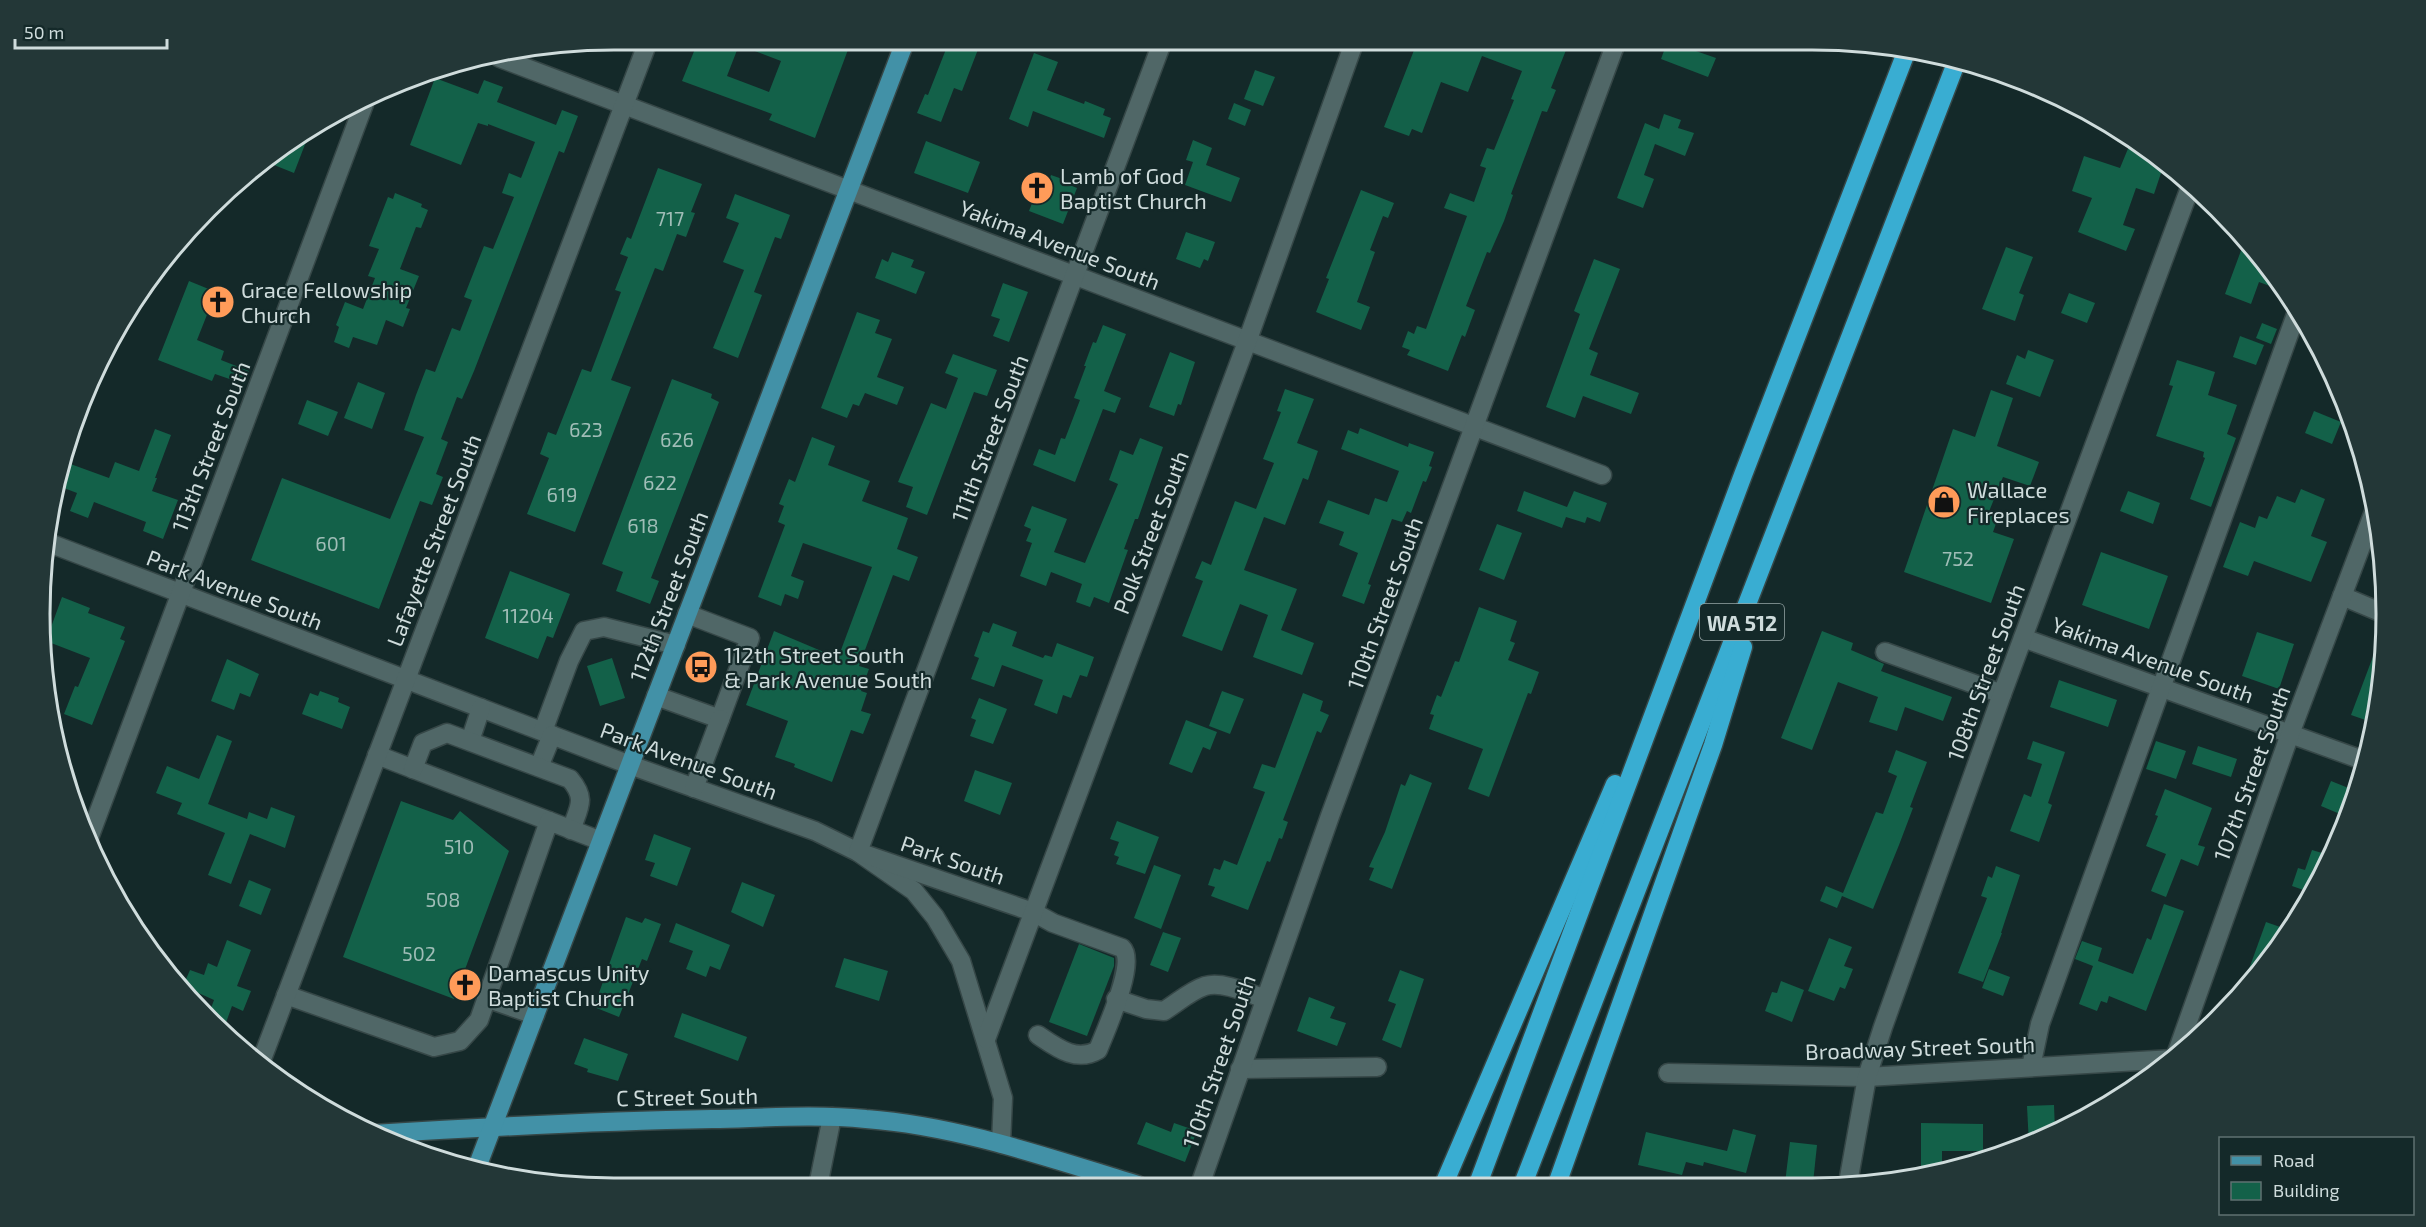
<svg xmlns="http://www.w3.org/2000/svg" width="2426" height="1227" viewBox="0 0 2426 1227" font-family="'Exo 2',sans-serif">
<style>
.building{fill:#136149;fill-rule:evenodd}
.lines{fill:none;stroke-linecap:round;stroke-linejoin:round}
.minor-casing{stroke:#364747;stroke-width:21}
.major-casing{stroke:#364747;stroke-width:21}
.highway-casing{stroke:#364747;stroke-width:21}
.minor{stroke:#506767;stroke-width:18}
.major{stroke:#4291a7;stroke-width:18}
.highway{stroke:#39add2;stroke-width:18}
.labels{text-anchor:middle;dominant-baseline:central;stroke-width:4.5;stroke-linejoin:round;paint-order:stroke}
.number-label{font-size:20px;fill:#a0bdb7}
.shield{fill:#142929;stroke:#97a6a6;stroke-width:1.5}
.shield-label{font-size:21px;font-weight:bold;fill:#cfdcdc}
.poi-label{font-size:22px;fill:#cfdcdc;stroke:#142929;text-anchor:start}
.street-label{font-size:22px;fill:#cfdcdc;stroke:#142929}
.rim{fill:none;stroke:#cfdcdc;stroke-width:3}
</style>
<rect width="100%" height="100%" fill="#142929"/>
<g class="building">
<path d="M699 39H852L815 138 769 120 772 114 682 81ZM739 45 781 61 769 92 727 76Z"/>
<polygon points="950,39 982,39 962,91 954,88 941,122 917,113 925,94 928,95"/>
<polygon points="1418,40 1570,40 1551,88 1556,90 1547,112 1542,111 1511,194 1513,195 1504,221 1490,253 1487,252 1466,306 1475,310 1465,337 1462,335 1448,371 1407,355 1410,350 1402,347 1408,331 1414,334 1417,326 1426,329 1467,216 1444,208 1450,193 1474,202 1486,168 1480,166 1487,148 1494,150 1514,100 1511,99 1522,71 1482,56 1468,92 1441,82 1422,133 1412,129 1409,136 1384,127"/>
<polygon points="1668,40 1696,40 1693,50 1716,58 1708,77 1661,59"/>
<polygon points="1034,53 1058,62 1047,90 1084,104 1085,101 1105,109 1103,115 1111,118 1104,138 1033,111 1028,127 1009,119"/>
<polygon points="1255,70 1275,77 1263,106 1244,99"/>
<polygon points="435,78 478,94 484,80 503,87 497,102 556,125 562,110 578,116 564,153 559,151 474,371 462,399 457,397 441,439 448,442 436,474 443,477 432,505 420,501 379,609 251,560 282,478 390,519 424,437 404,430 416,395 426,369 435,372 452,328 460,331 472,300 464,297 484,246 493,249 514,197 502,193 509,173 521,178 535,142 488,124 488,126 478,123 461,165 410,145"/>
<polygon points="1234,103 1251,110 1245,126 1228,119"/>
<polygon points="1664,114 1681,120 1678,128 1694,133 1685,156 1655,144 1644,175 1654,179 1643,208 1617,198 1645,123 1659,129"/>
<polygon points="309,134 294,173 269,163 273,153"/>
<polygon points="2132,139 2165,161 2154,194 2136,188 2123,225 2135,229 2126,251 2078,232 2092,198 2072,191 2084,156 2120,168"/>
<polygon points="1193,140 1212,148 1206,165 1240,178 1231,202 1185,185 1193,162 1186,160"/>
<polygon points="926,141 980,162 968,193 914,173"/>
<polygon points="658,168 702,184 691,212 695,213 686,237 677,234 663,271 655,268 611,380 631,387 575,532 527,514 549,458 540,454 548,432 556,435 582,369 591,372 621,292 615,290 628,257 620,254 627,237 631,239"/>
<polygon points="1043,175 1050,178 1051,175 1068,181 1067,184 1077,188 1063,224 1029,211"/>
<polygon points="1361,190 1394,203 1388,218 1383,216 1370,250 1375,252 1357,302 1370,307 1361,330 1316,312 1329,279 1326,278"/>
<polygon points="395,193 422,204 421,207 428,210 421,228 416,227 400,269 419,276 406,308 410,309 403,327 386,320 377,345 353,337 349,348 334,342 339,327 336,325 345,302 363,309 375,278 368,276 379,249 369,246 388,197 393,199"/>
<polygon points="735,194 790,215 781,239 775,237 754,292 762,295 738,358 713,348 744,270 723,262 739,223 726,218"/>
<polygon points="1186,232 1215,242 1208,261 1204,259 1200,268 1176,259"/>
<polygon points="2246,237 2253,247 2286,292 2259,282 2251,304 2225,294"/>
<polygon points="2006,247 2033,257 2019,293 2024,295 2015,321 1982,309"/>
<polygon points="892,252 914,260 911,267 925,272 916,294 875,278 882,259 888,262"/>
<polygon points="1594,259 1620,269 1589,349 1598,353 1590,375 1639,393 1631,414 1583,396 1575,418 1546,407 1580,314 1574,311"/>
<polygon points="189,281 216,292 197,340 224,351 221,360 249,371 244,384 215,374 212,381 158,360"/>
<polygon points="1003,283 1028,292 1009,342 993,336 1000,319 991,316"/>
<polygon points="2069,293 2095,303 2087,323 2061,313"/>
<polygon points="857,312 880,320 875,333 892,339 877,377 904,387 897,405 865,393 859,406 853,404 847,418 821,408"/>
<polygon points="2262,323 2277,329 2271,344 2256,338"/>
<polygon points="1103,325 1126,334 1104,391 1121,398 1115,413 1103,409 1075,482 1033,465 1039,449 1055,455 1061,438 1065,439 1080,400 1074,398 1086,366 1084,366 1093,342 1096,343"/>
<polygon points="2240,336 2264,345 2256,365 2233,357"/>
<polygon points="2028,350 2054,360 2040,397 2006,384 2017,355 2025,359"/>
<polygon points="1170,352 1195,362 1181,405 1178,404 1174,416 1149,407"/>
<polygon points="953,354 997,370 987,396 974,392 927,515 906,507 913,487 898,482 931,403 946,409 958,378 945,373"/>
<polygon points="2177,360 2215,372 2208,395 2237,405 2227,434 2236,438 2211,507 2190,499 2205,458 2203,457 2204,452 2156,436 2173,386 2169,385"/>
<polygon points="672,379 712,394 711,398 719,402 651,578 659,581 650,604 616,591 623,572 602,564"/>
<polygon points="358,382 385,393 372,429 344,418"/>
<polygon points="1285,389 1314,399 1297,443 1318,451 1308,480 1303,478 1285,525 1264,517 1244,570 1297,589 1281,630 1314,643 1302,675 1253,657 1268,615 1240,604 1222,651 1182,636 1203,581 1195,578 1202,561 1211,565 1235,501 1256,509 1274,463 1263,459 1281,412 1277,411"/>
<polygon points="1991,390 2013,398 1997,446 2039,462 2030,486 2003,477 1988,514 1998,518 1993,532 2014,539 1991,603 1904,572 1953,429 1975,437"/>
<polygon points="307,400 338,412 328,436 298,424"/>
<polygon points="2314,411 2341,422 2332,444 2305,433"/>
<polygon points="1360,428 1408,447 1409,443 1434,452 1429,466 1432,467 1426,482 1423,481 1411,513 1407,511 1402,522 1392,519 1368,584 1371,585 1364,604 1342,596 1358,553 1339,545 1344,532 1319,523 1328,500 1369,515 1375,498 1387,502 1399,471 1341,449 1348,430 1358,434"/>
<polygon points="155,429 171,435 155,478 157,478 152,491 178,500 163,539 143,531 146,522 94,502 88,518 70,511 77,493 56,485 65,462 109,478 115,462 139,471"/>
<polygon points="812,437 835,446 828,465 870,481 862,501 908,518 897,549 918,557 909,581 893,575 859,666 869,669 861,691 867,693 861,711 871,714 863,734 851,730 832,782 794,767 795,764 775,757 788,721 746,705 774,631 838,658 872,567 803,543 791,576 804,581 798,599 785,594 781,606 758,597 785,525 778,522 784,506 779,504 789,479 795,482"/>
<polygon points="1140,438 1163,447 1138,519 1135,519 1124,549 1128,550 1109,603 1094,597 1090,607 1076,602 1082,584 1051,572 1046,586 1020,576 1032,543 1026,541 1031,529 1024,526 1032,506 1067,519 1054,552 1085,563 1118,484 1109,480 1120,450 1133,455"/>
<polygon points="2301,489 2325,499 2311,536 2327,542 2311,582 2254,561 2248,576 2223,567 2240,522 2255,528 2259,516 2267,519 2277,496 2295,503"/>
<polygon points="1524,491 1567,507 1574,491 1607,503 1600,522 1587,517 1585,523 1566,517 1562,528 1517,511"/>
<polygon points="2128,491 2160,503 2153,524 2120,511"/>
<polygon points="1497,524 1522,533 1504,580 1479,570"/>
<polygon points="2101,552 2168,576 2149,629 2082,605"/>
<polygon points="510,571 570,594 553,638 547,636 538,659 485,638"/>
<polygon points="62,597 90,608 88,613 125,627 120,639 125,641 92,725 64,714 75,686 78,687 90,658 46,641"/>
<polygon points="1479,607 1517,621 1510,641 1515,643 1508,660 1539,672 1531,694 1528,693 1489,797 1468,789 1483,749 1429,729 1434,715 1430,714 1437,695 1441,697 1455,661 1459,662"/>
<polygon points="993,623 1017,632 1012,646 1043,658 1045,655 1052,657 1057,643 1094,657 1087,677 1080,675 1071,698 1063,695 1057,714 1034,705 1043,680 1002,665 994,687 971,679 979,658 974,656 983,631 989,633"/>
<polygon points="1822,631 1853,643 1851,650 1884,664 1881,671 1952,697 1943,721 1905,707 1897,731 1869,722 1878,697 1838,682 1812,750 1781,738"/>
<polygon points="2257,632 2294,644 2279,689 2242,676"/>
<polygon points="2380,638 2385,640 2386,651 2374,723 2351,715"/>
<polygon points="612,658 625,698 600,706 587,666"/>
<polygon points="227,659 259,674 250,697 240,693 234,710 211,701"/>
<polygon points="2059,680 2117,700 2108,727 2050,707"/>
<polygon points="320,691 339,698 338,702 350,707 342,729 302,714 310,693 318,696"/>
<polygon points="1222,691 1244,699 1230,734 1209,726"/>
<polygon points="1303,693 1323,701 1320,711 1329,715 1321,733 1317,731 1283,820 1288,822 1282,839 1279,838 1270,862 1267,861 1248,910 1211,896 1215,887 1208,885 1214,868 1220,870 1224,860 1237,865 1265,792 1253,788 1262,764 1275,768"/>
<polygon points="979,698 1007,709 993,744 970,736 976,720 971,718"/>
<polygon points="1186,720 1217,732 1210,750 1203,747 1192,773 1169,764"/>
<polygon points="217,735 232,741 208,804 247,819 249,812 267,819 271,807 295,816 285,848 250,834 231,884 208,875 225,833 177,814 182,803 156,793 167,766 199,779"/>
<polygon points="2033,741 2065,752 2048,803 2052,805 2039,842 2010,831 2024,794 2031,797 2042,764 2027,759"/>
<polygon points="2156,741 2186,751 2176,779 2146,769"/>
<polygon points="2198,746 2237,759 2231,777 2192,764"/>
<polygon points="1896,750 1927,762 1910,807 1913,808 1899,845 1873,909 1842,896 1837,908 1820,901 1826,886 1843,893 1876,812 1883,814 1897,776 1888,772"/>
<polygon points="975,770 1012,783 1000,815 964,801"/>
<polygon points="1410,774 1432,783 1392,889 1369,880 1374,868 1369,867 1385,832 1401,784 1405,786"/>
<polygon points="2331,781 2356,791 2347,817 2321,806"/>
<polygon points="2165,789 2212,808 2198,845 2205,847 2198,866 2181,859 2166,897 2151,891 2166,854 2146,846 2158,816 2155,815"/>
<polygon points="401,801 453,820 460,811 509,851 454,999 343,957"/>
<polygon points="1117,821 1159,837 1145,874 1116,864 1119,857 1114,855 1119,842 1110,839"/>
<polygon points="654,834 691,848 677,886 650,876 655,863 645,860"/>
<polygon points="2312,850 2332,856 2312,893 2292,886 2298,868 2305,870"/>
<polygon points="1154,865 1181,875 1161,929 1134,918"/>
<polygon points="1996,866 2020,875 2001,933 2002,933 1983,982 1958,973 1987,898 1981,896 1988,876 1992,878"/>
<polygon points="249,880 271,889 261,915 239,906"/>
<polygon points="742,882 775,895 763,927 731,912"/>
<polygon points="2164,904 2184,911 2146,1011 2109,996 2107,1003 2101,1001 2097,1011 2079,1004 2093,966 2075,959 2082,941 2102,948 2098,961 2133,974 2147,938 2151,940"/>
<polygon points="626,917 642,923 645,918 661,924 647,961 642,959 619,1017 594,1007"/>
<polygon points="2266,922 2289,930 2268,964 2241,991"/>
<polygon points="676,923 730,945 720,970 710,966 706,977 686,969 693,951 669,942"/>
<polygon points="1163,932 1181,938 1168,972 1150,965"/>
<polygon points="1829,938 1852,947 1844,966 1853,969 1845,989 1840,987 1834,1001 1808,991"/>
<polygon points="227,940 251,950 237,986 251,991 243,1011 232,1006 223,1031 207,1019 214,1000 183,986 190,970 204,975 208,963 217,967"/>
<polygon points="1079,944 1114,958 1114,966 1087,1036 1049,1022"/>
<polygon points="844,958 888,971 879,1001 835,987"/>
<polygon points="1989,969 2010,977 2003,996 1982,988"/>
<polygon points="1400,970 1424,979 1401,1048 1382,1040 1396,1004 1388,1001"/>
<polygon points="1781,981 1804,990 1792,1022 1765,1011 1772,992 1777,993"/>
<polygon points="1309,997 1335,1007 1330,1018 1346,1023 1337,1046 1297,1031"/>
<polygon points="682,1013 747,1037 738,1061 674,1037"/>
<polygon points="584,1038 628,1054 618,1081 587,1072 588,1069 574,1064"/>
<polygon points="2054,1105 2055,1131 2029,1145 2027,1106"/>
<polygon points="1146,1122 1171,1132 1174,1123 1197,1131 1185,1162 1137,1144"/>
<polygon points="1921,1123 1983,1124 1983,1151 1942,1151 1942,1168 1921,1174"/>
<polygon points="1733,1129 1756,1135 1746,1173 1704,1162 1703,1166 1686,1162 1682,1175 1638,1165 1646,1132 1727,1151"/>
<polygon points="1790,1142 1817,1145 1813,1183 1785,1183"/>
</g>
<g class="lines">
<defs>
<g id="minor">
<polyline points="500,58 1602,475"/>
<polyline points="49,543 630,765 815,831 858,852 914,891 935,917 961,961 1003,1098 1001,1144"/>
<polyline points="2342,596 2385,614"/>
<polyline points="2023,638 2368,762"/>
<polyline points="1885,652 2002,694"/>
<polyline points="656,696 720,719 750,638 687,614"/>
<polyline points="543,731 569,661 584,631 604,627 676,645"/>
<polyline points="470,741 481,708"/>
<polyline points="377,755 549,821"/>
<polyline points="539,767 552,735"/>
<path d="M413 769 423 743 447 733 570 779C587 799 579 807 571 830"/>
<polyline points="694,788 720,719"/>
<polyline points="89,838 364,104"/>
<polyline points="286,995 434,1047 460,1041 479,1020 549,821 601,841"/>
<polyline points="486,998 535,1015"/>
<path d="M1116 999 1146 1009 1164 1011C1177 1003 1190 991 1205 986 1223 981 1248 993 1265 999"/>
<path d="M1038 1035C1056 1047 1076 1063 1098 1050 1105 1032 1137 962 1122 948L1053 923 1033 912 858 852 1163 40"/>
<polyline points="986,1039 1247,342 1355,40"/>
<polyline points="2176,1055 2290,734 2375,509"/>
<polyline points="262,1059 649,39"/>
<polyline points="2031,1067 2040,1024 2078,918 2298,309"/>
<polyline points="1240,1069 1377,1067"/>
<polyline points="1668,1073 1867,1077 2173,1059"/>
<polyline points="1848,1183 1867,1077 1883,1027 2002,694 2191,185"/>
<polyline points="1200,1185 1330,816 1617,40"/>
<polyline points="818,1186 832,1117"/>
</g>
<g id="major">
<path d="M373 1134C486 1127 599 1121 712 1119 763 1118 815 1114 866 1119 959 1126 1049 1158 1138 1185"/>
<polyline points="476,1170 906,39"/>
</g>
<g id="highway">
<polyline points="1444,1184 1615,784"/>
<polyline points="1478,1184 1743,475 1907,50"/>
<polyline points="1523,1184 1958,58"/>
<polyline points="1557,1184 1713,745 1743,647"/>
</g>
</defs>
<use href="#minor" class="minor-casing"/>
<use href="#major" class="major-casing"/>
<use href="#highway" class="highway-casing"/>
<use href="#minor" class="minor"/>
<use href="#major" class="major"/>
<use href="#highway" class="highway"/>
</g>
<defs>
<symbol id="church-disc" viewBox="-11 -11 22 22"><circle r="9.5" fill="#ff9b59" stroke="#142929"/><path d="M-1.2-6h2.4v3.5h3.3v2.4h-3.3V6h-2.4V-.1h-3.3v-2.4h3.3Z" fill="#111"/></symbol>
<symbol id="shop-disc" viewBox="-11 -11 22 22"><circle r="9.5" fill="#ff9b59" stroke="#142929"/><path d="M-5-2.5h2.3a2.7 3.5 0 0 1 5.4 0H5L5.5 6h-11ZM-1.5-2.5h3a1.5 2.3 0 0 0-3 0Z" fill="#111"/></symbol>
<symbol id="bus-disc" viewBox="-11 -11 22 22"><circle r="9.5" fill="#ff9b59" stroke="#142929"/><path d="M-5-6H5V4H4V6H2V4H-2V6H-4V4H-5ZM-3.5-4V0h7V-4ZM-3.5 1.2v1.5H-2V1.2ZM2 1.2v1.5H3.5V1.2Z" fill="#111"/></symbol>
</defs>
<g fill-rule="evenodd">
<use href="#church-disc" x="1018" y="169" width="38" height="38"/>
<use href="#church-disc" x="199" y="283" width="38" height="38"/>
<use href="#shop-disc" x="1925" y="483" width="38" height="38"/>
<use href="#bus-disc" x="682" y="648" width="38" height="38"/>
<use href="#church-disc" x="446" y="966" width="38" height="38"/>
</g>
<g class="labels">
<g class="number-label">
<text x="670" y="218">717</text>
<text x="586" y="429">623</text>
<text x="677" y="439">626</text>
<text x="660" y="482">622</text>
<text x="562" y="494">619</text>
<text x="643" y="525">618</text>
<text x="331" y="543">601</text>
<text x="1958" y="558">752</text>
<text x="528" y="615">11204</text>
<text x="459" y="846">510</text>
<text x="443" y="899">508</text>
<text x="419" y="953">502</text>
</g>
<rect class="shield" x="1700" y="604" width="84" height="36" rx="4.5"/>
<g class="shield-label">
<text x="1742" y="622">WA 512</text>
</g>
<g class="poi-label">
<text x="1060" y="175">Lamb of God<tspan x="1060" dy="25">Baptist Church</tspan></text>
<text x="241" y="289">Grace Fellowship<tspan x="241" dy="25">Church</tspan></text>
<text x="1967" y="489">Wallace<tspan x="1967" dy="25">Fireplaces</tspan></text>
<text x="724" y="654">112th Street South<tspan x="724" dy="25">&amp; Park Avenue South</tspan></text>
<text x="488" y="972">Damascus Unity<tspan x="488" dy="25">Baptist Church</tspan></text>
</g>
<g class="street-label">
<text transform="translate(1060 244) rotate(21)">Yakima Avenue South</text>
<text transform="translate(989 438) rotate(-69)">111th Street South</text>
<text transform="translate(210 446) rotate(-69)">113th Street South</text>
<text transform="translate(1150 532) rotate(-69)">Polk Street South</text>
<text transform="translate(433 540) rotate(-69)">Lafayette Street South</text>
<text transform="translate(235 589) rotate(21)">Park Avenue South</text>
<text transform="translate(668 596) rotate(-69)">112th Street South</text>
<text transform="translate(1384 603) rotate(-70)">110th Street South</text>
<text transform="translate(2153 659) rotate(20)">Yakima Avenue South</text>
<text transform="translate(1985 672) rotate(-70)">108th Street South</text>
<text transform="translate(689 760) rotate(20)">Park Avenue South</text>
<text transform="translate(2251 773) rotate(-70)">107th Street South</text>
<text transform="translate(953 859) rotate(19)">Park South</text>
<text transform="translate(1920 1047) rotate(-2)">Broadway Street South</text>
<text transform="translate(1218 1061) rotate(-71)">110th Street South</text>
<text transform="translate(687 1096) rotate(-1)">C Street South</text>
</g>
</g>
<path d="M0 0H2426V1227H0ZM614 50H1812A564 564 0 0 1 2376 614V614A564 564 0 0 1 1812 1178H614A564 564 0 0 1 50 614V614A564 564 0 0 1 614 50Z" fill="#233737" fill-rule="evenodd"/>
<path class="rim" d="M614 50H1812A564 564 0 0 1 2376 614V614A564 564 0 0 1 1812 1178H614A564 564 0 0 1 50 614V614A564 564 0 0 1 614 50Z"/>
<rect x="2219" y="1137" width="195" height="78" fill="#142929" stroke="#5f7171" stroke-width="1.5"/>
<rect x="2231" y="1156" width="30" height="9" fill="#4291a7" stroke="#5f7171" stroke-width="1.5"/>
<text x="2273" y="1167" font-size="18" fill="#cfdcdc">Road</text>
<rect x="2231" y="1182" width="30" height="18" fill="#136149" stroke="#5f7171" stroke-width="1.5"/>
<text x="2273" y="1197" font-size="18" fill="#cfdcdc">Building</text>
<path d="M15 39v9h152v-9" fill="none" stroke="#cfdcdc" stroke-width="3"/>
<text x="24" y="39" font-size="18" fill="#cfdcdc" stroke="#142929" stroke-width="4.5" paint-order="stroke">50 m</text>
</svg>
